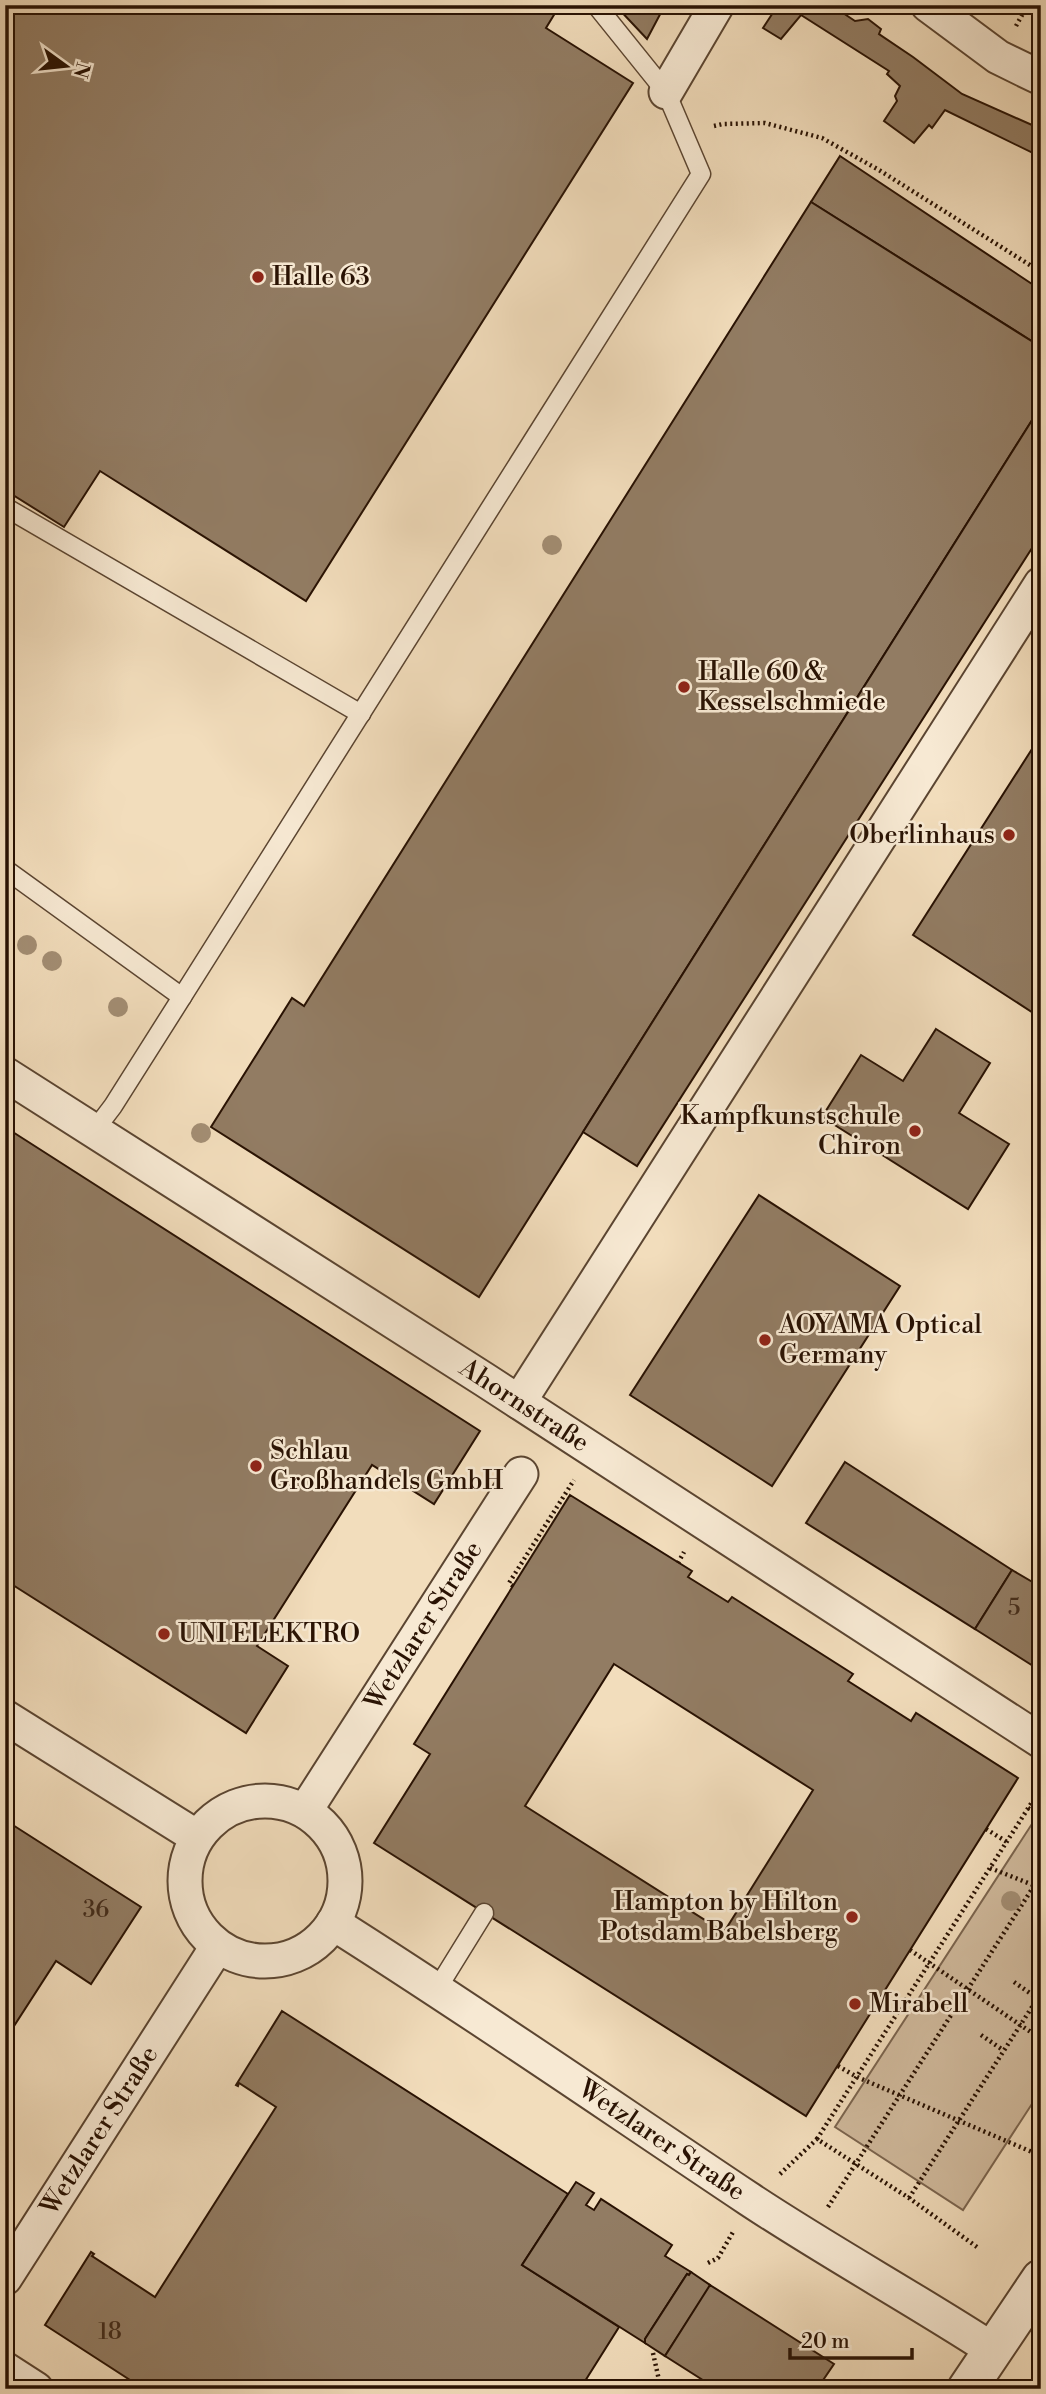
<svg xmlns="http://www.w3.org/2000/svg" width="1046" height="2394" viewBox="0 0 1046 2394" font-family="'Libre Bodoni',serif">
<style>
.green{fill:#d0ba9d;stroke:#7c6650;stroke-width:2}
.building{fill:#927c63;stroke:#291203;stroke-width:2;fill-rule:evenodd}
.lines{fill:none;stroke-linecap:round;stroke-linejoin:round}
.service-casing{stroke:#5b4531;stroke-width:21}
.minor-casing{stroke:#5b4531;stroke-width:37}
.tertiary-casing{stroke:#5b4531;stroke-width:42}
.path{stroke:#291203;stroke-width:4.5;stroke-dasharray:2 3.5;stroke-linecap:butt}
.service{stroke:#f7e9d3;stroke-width:18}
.minor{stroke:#f7e9d3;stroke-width:33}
.tertiary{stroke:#f7e9d3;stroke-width:38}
.tree{fill:#a38e74}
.poi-dot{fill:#8f2418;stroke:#f7e9d3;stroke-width:2.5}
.labels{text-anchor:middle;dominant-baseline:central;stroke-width:5;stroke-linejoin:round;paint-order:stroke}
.number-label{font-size:23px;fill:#432c1b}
.poi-label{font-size:26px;fill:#291203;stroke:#f7e9d3;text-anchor:start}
.street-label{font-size:26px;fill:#291203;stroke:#f7e9d3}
</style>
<rect width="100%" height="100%" fill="#f2ddbc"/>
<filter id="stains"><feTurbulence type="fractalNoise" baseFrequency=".00286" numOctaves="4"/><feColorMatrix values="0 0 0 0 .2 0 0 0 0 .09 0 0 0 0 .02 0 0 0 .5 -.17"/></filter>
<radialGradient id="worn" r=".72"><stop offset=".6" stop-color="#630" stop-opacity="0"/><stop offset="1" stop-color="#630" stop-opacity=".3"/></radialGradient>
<polygon class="green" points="1041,1810 1041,2090 963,2210 835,2127"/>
<g class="building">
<polygon points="5,5 560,5 546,28 633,83 306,601 100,471 64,527 5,490"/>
<polygon points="615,5 665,5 647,39"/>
<polygon points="778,5 831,5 855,21 868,19 881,29 879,34 913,57 962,94 1041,129 1041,157 945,110 932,128 929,125 914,143 884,121 897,101 895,96 900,86 887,74 889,71 801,15 781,39 763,28"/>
<polygon points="840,156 1041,290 1041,347 811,202"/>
<polygon points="811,202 1041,347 1041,406 479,1297 211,1127 292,998 304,1006"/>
<polygon points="1041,406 1041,534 637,1166 583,1132"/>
<polygon points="1041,735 1041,1018 913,935"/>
<polygon points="936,1029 990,1063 959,1113 1009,1144 968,1209 822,1117 861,1055 903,1081"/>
<polygon points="5,1127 480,1431 434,1504 372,1465 257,1646 288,1666 246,1733 5,1580"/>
<polygon points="759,1195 900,1286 772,1486 630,1395"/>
<polygon points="845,1462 1012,1570 975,1629 806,1523"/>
<path d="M570 1495 692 1571 688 1577 728 1602 732 1597 853 1674 848 1681 911 1721 916 1713 1018 1778 806 2116 374 1843 430 1754 414 1744ZM614 1664 813 1790 724 1932 525 1806Z"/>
<polygon points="1012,1570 1041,1587 1041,1671 975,1629"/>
<polygon points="5,1820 141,1907 91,1984 56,1961 5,2040"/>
<polygon points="282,2011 568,2194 522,2265 619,2327 580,2389 144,2389 45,2325 91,2252 94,2254 92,2256 155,2297 276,2107 239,2083 238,2086 236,2085"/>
<polygon points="576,2182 594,2193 586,2205 594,2210 601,2199 672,2245 665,2256 691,2272 689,2275 687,2274 645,2339 645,2343 522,2265"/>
<polygon points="691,2272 710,2285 709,2288 665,2356 645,2343 645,2339 687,2274 689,2275"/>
<polygon points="710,2285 834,2364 817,2389 717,2389 665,2356"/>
</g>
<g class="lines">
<defs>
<g id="service">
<polyline points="5,507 361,714"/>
<polyline points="5,869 182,997"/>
<polyline points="94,1131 113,1106 182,997 701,174 666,92 596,5"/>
<polyline points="437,1989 484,1913"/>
</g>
<g id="minor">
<polyline points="928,5 998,57 1041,78"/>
<polyline points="666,92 717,5"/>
<path id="s1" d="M5 1074 485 1380 1041 1741"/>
<polyline points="519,1402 1041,584"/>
<polyline points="5,1717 197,1837"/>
<circle cx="265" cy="1881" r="80"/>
<path id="s2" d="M305 1811 521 1474"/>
<path id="s3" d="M333 1923C474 2012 611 2107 749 2199 829 2252 913 2298 993 2350"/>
<path id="s4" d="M5 2278 217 1947"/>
<polyline points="5,2369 36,2389"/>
</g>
<polyline id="tertiary" points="967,2389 1041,2279"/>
</defs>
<use href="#service" class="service-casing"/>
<use href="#minor" class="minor-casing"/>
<use href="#tertiary" class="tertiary-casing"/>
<g class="path">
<polyline points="1016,26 1027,6"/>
<polyline points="714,126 723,124 765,123 822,138 879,170 1041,272"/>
<polyline points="678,1563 684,1552"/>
<polyline points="513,1586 509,1583 574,1480"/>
<polyline points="1028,1808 1041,1816"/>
<polyline points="986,1829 1007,1842"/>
<polyline points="990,1868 1041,1888"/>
<polyline points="910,1950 1041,2039"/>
<polyline points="1014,1982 1037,1998"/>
<polyline points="981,2035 1003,2050"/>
<polyline points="838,2066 857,2077 1039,2155"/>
<polyline points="817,2139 1041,1788"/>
<polyline points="780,2174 817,2139 909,2198 977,2247"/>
<polyline points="909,2198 1041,1993"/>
<polyline points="828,2207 1041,1875"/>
<polyline points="708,2263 718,2258 733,2232"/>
<polyline points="653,2353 661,2389"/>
</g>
<use href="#service" class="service"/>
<use href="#minor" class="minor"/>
<use href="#tertiary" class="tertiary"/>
</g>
<g class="tree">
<circle cx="552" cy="545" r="10"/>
<circle cx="27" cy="945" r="10"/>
<circle cx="52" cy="961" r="10"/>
<circle cx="118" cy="1007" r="10"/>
<circle cx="201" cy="1133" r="10"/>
<circle cx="1011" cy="1901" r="10"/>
</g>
<g class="poi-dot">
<circle cx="258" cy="277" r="7"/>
<circle cx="684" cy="687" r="7"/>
<circle cx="1009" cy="835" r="7"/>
<circle cx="915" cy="1131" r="7"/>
<circle cx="765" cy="1340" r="7"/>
<circle cx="256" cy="1466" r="7"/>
<circle cx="164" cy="1634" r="7"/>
<circle cx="852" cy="1917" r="7"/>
<circle cx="855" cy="2004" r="7"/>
</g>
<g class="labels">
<g class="number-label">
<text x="1014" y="1608">5</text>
<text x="96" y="1910">36</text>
<text x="110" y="2332">18</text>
</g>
<g class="poi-label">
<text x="272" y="277">Halle 63</text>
<text x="698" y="672">Halle 60 &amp;<tspan x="698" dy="30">Kesselschmiede</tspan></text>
<text x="995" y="835" text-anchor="end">Oberlinhaus</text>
<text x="901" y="1116" text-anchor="end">Kampfkunstschule<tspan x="901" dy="30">Chiron</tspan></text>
<text x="779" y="1325">AOYAMA Optical<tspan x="779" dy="30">Germany</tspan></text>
<text x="270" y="1451">Schlau<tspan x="270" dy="30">Großhandels GmbH</tspan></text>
<text x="178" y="1634">UNI ELEKTRO</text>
<text x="838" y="1902" text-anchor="end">Hampton by Hilton<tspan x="838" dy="30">Potsdam Babelsberg</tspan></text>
<text x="869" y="2004">Mirabell</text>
</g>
<g class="street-label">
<text stroke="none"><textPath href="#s1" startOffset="616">Ahornstraße</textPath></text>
<text stroke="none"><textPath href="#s2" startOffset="220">Wetzlarer Straße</textPath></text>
<text stroke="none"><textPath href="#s4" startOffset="175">Wetzlarer Straße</textPath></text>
<text stroke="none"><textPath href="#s3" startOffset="394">Wetzlarer Straße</textPath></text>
</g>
</g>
<rect width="1046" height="2394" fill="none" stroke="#f2ddbc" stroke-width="28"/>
<rect x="7" y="7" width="1032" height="2380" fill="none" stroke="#291203" stroke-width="3.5"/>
<rect x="14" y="14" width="1018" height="2366" fill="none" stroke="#291203" stroke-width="2"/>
<g transform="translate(66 66) rotate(105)" stroke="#f7e9d3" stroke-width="5" paint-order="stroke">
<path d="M0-5L12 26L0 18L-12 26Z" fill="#291203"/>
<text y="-10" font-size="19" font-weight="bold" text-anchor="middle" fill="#291203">N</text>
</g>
<path d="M790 2348v10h122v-10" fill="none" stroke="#291203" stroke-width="3.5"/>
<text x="801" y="2348" font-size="21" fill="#291203" stroke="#f7e9d3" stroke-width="5" paint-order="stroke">20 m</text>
<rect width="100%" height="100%" filter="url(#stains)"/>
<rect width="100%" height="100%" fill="url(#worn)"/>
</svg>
